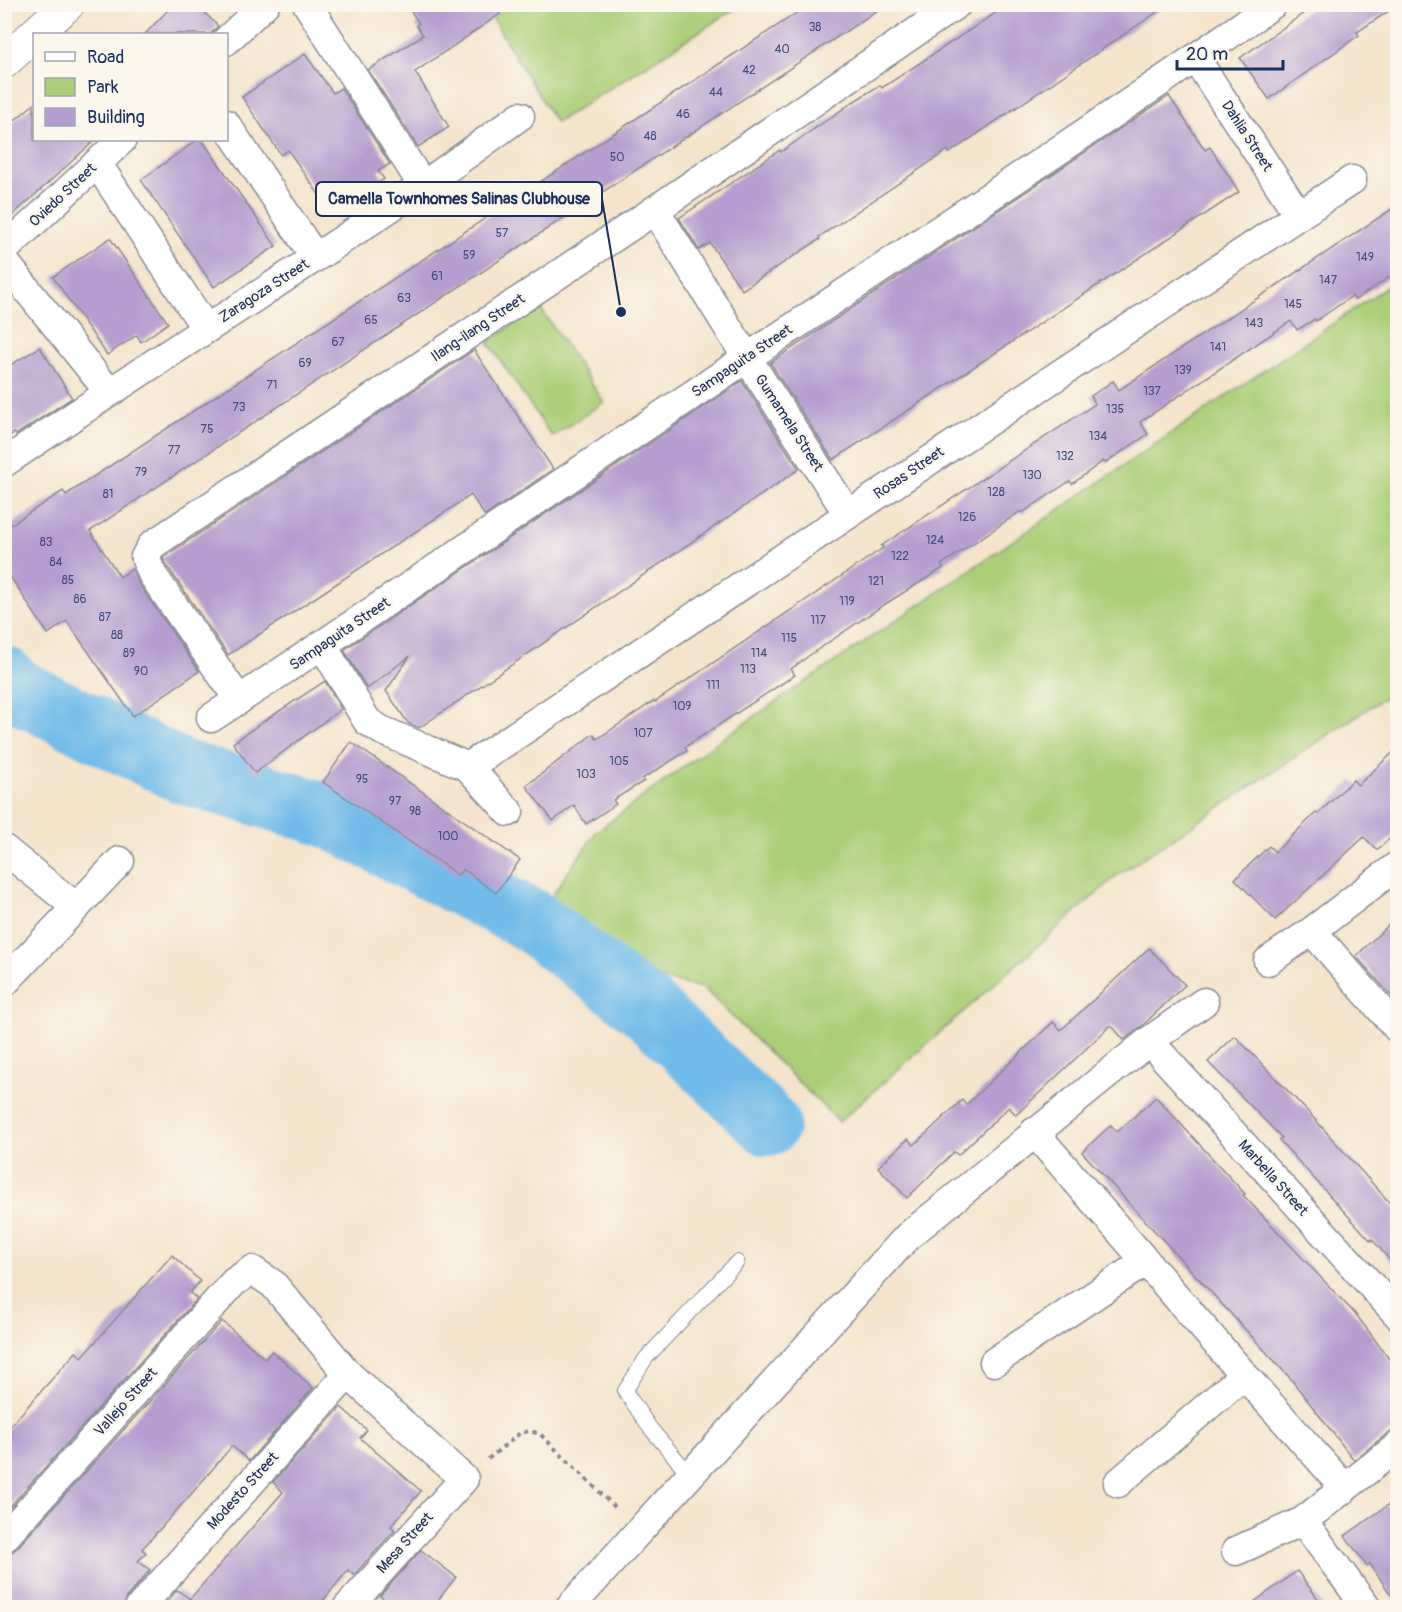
<svg xmlns="http://www.w3.org/2000/svg" width="1402" height="1612" viewBox="0 0 1402 1612" font-family="Pangolin,sans-serif">
<style>
.green{fill:#abcf78;stroke:#637f6b;stroke-width:1.5}
.lines{fill:none;stroke-linecap:round;stroke-linejoin:round}
.river{stroke:#70bbe9;stroke-width:64}
.building{fill:#b59ecf}
.lane-casing{stroke:#888a94;stroke-width:16}
.street-casing{stroke:#888a94;stroke-width:31}
.secondary-casing{stroke:#888a94;stroke-width:35}
.path{stroke:#888a94;stroke-width:4;stroke-dasharray:4.5 4.5;stroke-linecap:butt}
.lane{stroke:#fff;stroke-width:14}
.street{stroke:#fff;stroke-width:28}
.secondary{stroke:#fff;stroke-width:33}
.labels{text-anchor:middle;dominant-baseline:central;stroke-width:5;stroke-linejoin:round;paint-order:stroke}
.number-label{font-size:12px;fill:#424b7a}
.street-label{font-size:15px;fill:#1b2f5e;stroke:#fbf7ec}
.leader{fill:none;stroke:#1b2f5e;stroke-width:2}
.callout-dot{fill:#1b2f5e;stroke:#fbf7ec;stroke-width:2}
.callout{fill:#fbf7ec;stroke:#1b2f5e;stroke-width:2}
.callout-label{font-size:16px;text-anchor:middle;font-weight:bold;fill:#1b2f5e}
</style>
<rect width="100%" height="100%" fill="#fbf7ec"/>
<filter id="ink" filterUnits="userSpaceOnUse"><feTurbulence type="fractalNoise" baseFrequency=".0167" numOctaves="2"/><feDisplacementMap in="SourceGraphic" scale="12" xChannelSelector="R" yChannelSelector="G"/><feConvolveMatrix kernelMatrix="1 2 1 2 8 2 1 2 1" color-interpolation-filters="sRGB"/></filter>
<filter id="wash" filterUnits="userSpaceOnUse"><feTurbulence type="fractalNoise" baseFrequency=".008" numOctaves="4" result="noise"/><feDisplacementMap in="SourceGraphic" scale="24" xChannelSelector="R" yChannelSelector="G"/><feGaussianBlur stdDeviation="1.35" result="paint"/><feColorMatrix in="noise" values="0 0 0 0 0 0 0 0 0 0 0 0 0 0 0 0 0 1.4 0 .05"/><feComposite in="paint" operator="in"/></filter>
<g filter="url(#wash)">
<rect width="100%" height="100%" fill="#f5e4cb"/>
<g class="green">
<polygon points="484,5 741,5 556,123"/>
<polygon points="1397,280 1397,689 1115,877 839,1122 703,988 618,970 578,991 483,909 501,896 543,909 596,832 714,744"/>
<polygon points="539,306 604,402 552,437 488,342"/>
</g>
<g class="lines">
<polyline class="river" points="4,678 20,692 181,771 327,815 532,921 649,1010 768,1124"/>
</g>
<g id="blocks">
<g class="building">
<polygon points="174,4 196,4 218,26 211,34 145,34"/>
<polygon points="406,4 465,4 466,6 469,4 494,4 500,14 415,72 449,127 418,147 368,70 423,35 416,25 419,23"/>
<polygon points="810,4 887,4 90,531 120,577 132,569 138,583 199,671 133,716 67,621 48,634 4,567 4,529 63,491 66,495"/>
<polygon points="1009,4 1169,4 949,153 948,150 819,237 820,239 742,290 710,243 699,250 679,218 780,150 781,152 853,102 880,85 882,88"/>
<polygon points="1317,4 1398,5 1357,32 1359,35 1269,99 1240,58"/>
<polygon points="305,54 333,93 341,88 390,164 378,171 384,179 357,197 354,192 329,209 288,150 281,155 242,97"/>
<polygon points="1169,96 1205,150 1210,147 1239,192 833,460 770,363"/>
<polygon points="34,104 34,140 95,140 4,223 4,129"/>
<polygon points="197,140 202,140 276,246 214,287 141,180"/>
<polygon points="1398,205 1398,271 1355,300 1352,296 1316,321 1315,319 1297,330 1291,321 1140,422 1148,434 1105,463 1103,461 1072,484 1070,481 1022,513 1021,511 941,565 943,568 882,606 810,655 791,669 795,675 685,747 687,751 642,779 644,781 613,800 616,804 586,824 574,805 553,821 526,786 593,734 597,739 654,701 655,702 883,548 881,546 1095,404 1091,396 1113,381 1119,390"/>
<polygon points="110,238 168,323 141,342 137,335 107,355 53,277"/>
<polygon points="40,347 72,398 16,435 14,433 4,439 4,369"/>
<polygon points="474,350 553,469 485,516 471,495 228,655 167,566 163,558 164,557"/>
<polygon points="742,381 799,469 419,728 408,723 386,691 410,656 367,689 344,650"/>
<polygon points="325,681 341,709 255,773 233,743 264,721"/>
<polygon points="351,742 520,860 496,893 463,869 458,875 323,782"/>
<polygon points="1398,748 1398,831 1377,850 1364,837 1275,920 1235,879 1269,846 1275,852 1317,812 1318,814 1353,780 1358,785"/>
<polygon points="1398,916 1398,1003 1356,956"/>
<polygon points="1149,948 1185,985 1143,1025 1124,1040 1111,1025 1016,1115 1009,1107 958,1155 954,1152 907,1198 878,1167 908,1139 914,1145 962,1100 966,1105 1053,1022 1061,1030"/>
<polygon points="1235,1036 1310,1114 1398,1212 1398,1270 1372,1239 1371,1241 1279,1140 1282,1138 1208,1062"/>
<polygon points="1156,1097 1245,1194 1243,1195 1358,1317 1398,1371 1398,1430 1388,1433 1354,1460 1290,1378 1082,1152 1111,1125 1117,1132"/>
<polygon points="172,1255 200,1281 190,1293 197,1299 4,1513 4,1433 76,1352 82,1357"/>
<polygon points="222,1321 265,1359 272,1351 313,1388 249,1461 232,1446 193,1492 142,1549 146,1553 138,1561 150,1570 127,1597 123,1608 4,1608 4,1554 10,1553 16,1549"/>
<polygon points="341,1407 367,1430 360,1438 421,1491 391,1526 395,1530 354,1575 348,1570 317,1608 162,1608 177,1590 190,1599 283,1492 273,1482"/>
<polygon points="1398,1498 1398,1605 1370,1564 1367,1566 1345,1536"/>
<polygon points="421,1550 456,1577 432,1608 394,1608 380,1596"/>
<polygon points="1297,1571 1325,1608 1246,1608"/>
</g>
</g>
</g>
<g filter="url(#ink)">
<use href="#blocks" fill-opacity="0" stroke="#888a94" stroke-width="1.5"/>
<g class="lines">
<defs>
<polyline id="lane" points="690,1475 650,1428 625,1391 646,1358 737,1262"/>
<g id="street">
<polyline points="307,4 423,186"/>
<polyline points="226,41 265,4"/>
<polyline points="1196,59 1298,214"/>
<polyline points="226,124 315,257"/>
<polyline points="97,163 206,329"/>
<polyline points="655,210 747,358 848,514"/>
<polyline points="4,250 122,140"/>
<polyline points="4,261 109,392"/>
<path d="M4 463C142 369 283 281 421 187 454 164 487 140 520 116"/>
<polyline points="323,646 367,721 381,730 468,767 509,812"/>
<polyline points="239,700 152,574 145,557 152,545 655,210 957,4"/>
<path d="M211 718C393 600 570 476 750 356 924 239 1101 125 1273 4"/>
<polyline points="468,767 1352,180"/>
<polyline points="4,849 76,907"/>
<polyline points="1312,931 1398,1029"/>
<polyline points="1268,961 1312,931 1398,865"/>
<polyline points="4,983 120,861"/>
<polyline points="1149,1041 1398,1315"/>
<polyline points="1034,1132 1244,1375 1345,1488"/>
<polyline points="994,1362 1146,1261"/>
<polyline points="1118,1483 1244,1375"/>
<polyline points="1303,1521 1367,1608"/>
<polyline points="4,1538 234,1282 252,1270 273,1284 348,1374 464,1479 347,1608"/>
<polyline points="1236,1551 1303,1521 1398,1446"/>
<polyline points="139,1608 348,1374"/>
<polyline points="569,1608 908,1236 1149,1041 1204,1002"/>
</g>
<g id="secondary">
<polyline points="35,34 68,4"/>
<polyline points="4,62 34,35"/>
</g>
</defs>
<use href="#lane" class="lane-casing"/>
<use href="#street" class="street-casing"/>
<use href="#secondary" class="secondary-casing"/>
<polyline class="path" points="488,1459 520,1433 530,1431 540,1434 617,1509"/>
<use href="#lane" class="lane"/>
<use href="#street" class="street"/>
<use href="#secondary" class="secondary"/>
</g>
</g>
<g class="labels">
<g class="number-label">
<text x="815" y="27">38</text>
<text x="782" y="49">40</text>
<text x="749" y="70">42</text>
<text x="716" y="92">44</text>
<text x="683" y="114">46</text>
<text x="650" y="136">48</text>
<text x="617" y="157">50</text>
<text x="502" y="233">57</text>
<text x="469" y="255">59</text>
<text x="1365" y="257">149</text>
<text x="437" y="276">61</text>
<text x="1328" y="280">147</text>
<text x="404" y="298">63</text>
<text x="1293" y="304">145</text>
<text x="371" y="320">65</text>
<text x="1254" y="323">143</text>
<text x="338" y="342">67</text>
<text x="1218" y="347">141</text>
<text x="305" y="363">69</text>
<text x="1183" y="370">139</text>
<text x="272" y="385">71</text>
<text x="1152" y="391">137</text>
<text x="239" y="407">73</text>
<text x="1115" y="409">135</text>
<text x="207" y="429">75</text>
<text x="1098" y="436">134</text>
<text x="174" y="450">77</text>
<text x="1065" y="456">132</text>
<text x="141" y="472">79</text>
<text x="1032" y="475">130</text>
<text x="996" y="492">128</text>
<text x="108" y="494">81</text>
<text x="967" y="517">126</text>
<text x="935" y="540">124</text>
<text x="46" y="542">83</text>
<text x="900" y="556">122</text>
<text x="56" y="562">84</text>
<text x="68" y="580">85</text>
<text x="876" y="581">121</text>
<text x="80" y="599">86</text>
<text x="847" y="601">119</text>
<text x="105" y="617">87</text>
<text x="818" y="620">117</text>
<text x="117" y="635">88</text>
<text x="789" y="638">115</text>
<text x="129" y="653">89</text>
<text x="759" y="653">114</text>
<text x="748" y="669">113</text>
<text x="141" y="671">90</text>
<text x="713" y="685">111</text>
<text x="682" y="706">109</text>
<text x="643" y="733">107</text>
<text x="619" y="761">105</text>
<text x="586" y="774">103</text>
<text x="362" y="779">95</text>
<text x="395" y="801">97</text>
<text x="415" y="811">98</text>
<text x="448" y="836">100</text>
</g>
<g class="street-label">
<text transform="translate(1247 136) rotate(57)">Dahlia Street</text>
<text transform="translate(63 195) rotate(-43)">Oviedo Street</text>
<text transform="translate(264 291) rotate(-33)">Zaragoza Street</text>
<text transform="translate(478 328) rotate(-34)">Ilang-ilang Street</text>
<text transform="translate(742 361) rotate(-34)">Sampaguita Street</text>
<text transform="translate(789 423) rotate(57)">Gumamela Street</text>
<text transform="translate(909 473) rotate(-34)">Rosas Street</text>
<text transform="translate(340 634) rotate(-34)">Sampaguita Street</text>
<text transform="translate(1273 1178) rotate(48)">Marbella Street</text>
<text transform="translate(126 1402) rotate(-48)">Vallejo Street</text>
<text transform="translate(243 1491) rotate(-48)">Modesto Street</text>
<text transform="translate(405 1543) rotate(-48)">Mesa Street</text>
</g>
</g>
<path class="leader" d="M621 312L602 199"/>
<circle class="callout-dot" cx="621" cy="312" r="6"/>
<rect class="callout" x="316" y="182" width="286" height="34" rx="6"/>
<g class="callout-label">
<text x="459" y="204">Camella Townhomes Salinas Clubhouse</text>
</g>
<rect width="1402" height="1612" fill="none" stroke="#fbf7ec" stroke-width="24"/>
<rect x="33" y="33" width="195" height="108" fill="#fbf7ec" stroke="#a1a7b3" stroke-width="1.5"/>
<rect x="45" y="52" width="30" height="9" fill="#ffffff" stroke="#a1a7b3" stroke-width="1.5"/>
<text x="87" y="63" font-size="18" fill="#1b2f5e">Road</text>
<rect x="45" y="78" width="30" height="18" fill="#abcf78" stroke="#a1a7b3" stroke-width="1.5"/>
<text x="87" y="93" font-size="18" fill="#1b2f5e">Park</text>
<rect x="45" y="108" width="30" height="18" fill="#b59ecf" stroke="#a1a7b3" stroke-width="1.5"/>
<text x="87" y="123" font-size="18" fill="#1b2f5e">Building</text>
<path d="M1177 60v9h106v-9" fill="none" stroke="#1b2f5e" stroke-width="3"/>
<text x="1186" y="60" font-size="18" fill="#1b2f5e" stroke="#fbf7ec" stroke-width="4.5" paint-order="stroke">20 m</text>
</svg>
